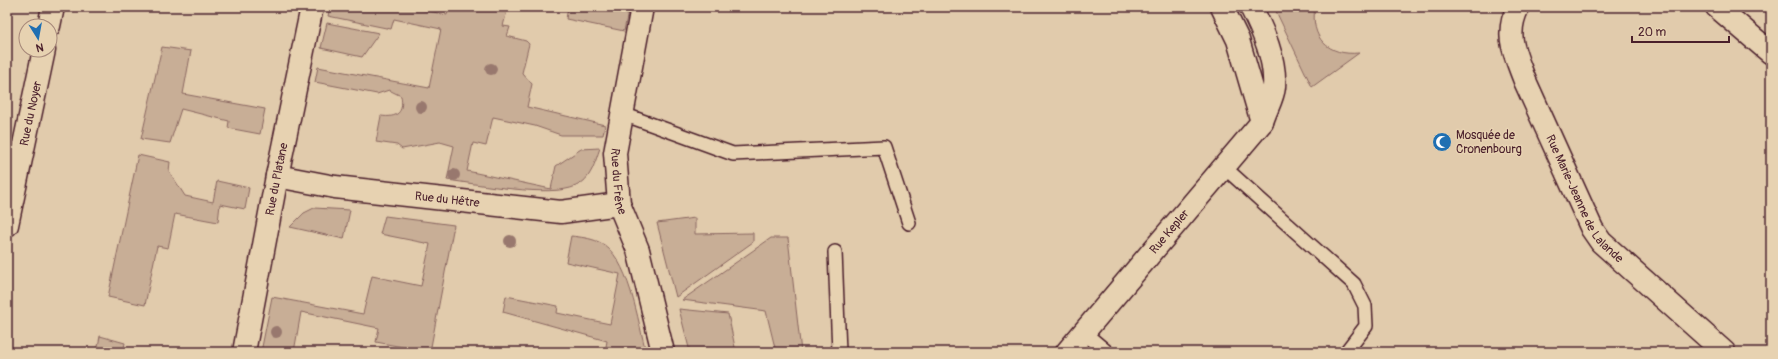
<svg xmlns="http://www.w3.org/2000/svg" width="1778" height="359" font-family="Pangolin,sans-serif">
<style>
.green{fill:#c8ae96;stroke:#896660}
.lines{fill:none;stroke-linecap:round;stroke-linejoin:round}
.service-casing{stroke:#4a1f2b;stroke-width:16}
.minor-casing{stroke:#4a1f2b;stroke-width:25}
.service{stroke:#e7d2b1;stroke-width:13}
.minor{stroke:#e7d2b1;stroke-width:22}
.tree{fill:#98786e}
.labels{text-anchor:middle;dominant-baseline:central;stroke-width:3;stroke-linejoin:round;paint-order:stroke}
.street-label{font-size:12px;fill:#4a1f2b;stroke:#e7d2b1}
.poi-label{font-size:12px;fill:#4a1f2b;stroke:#e7d2b1;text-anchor:start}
</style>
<rect width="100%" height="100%" fill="#e1cbac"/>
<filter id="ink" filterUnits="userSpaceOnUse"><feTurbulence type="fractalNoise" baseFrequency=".025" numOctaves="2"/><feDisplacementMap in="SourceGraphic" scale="8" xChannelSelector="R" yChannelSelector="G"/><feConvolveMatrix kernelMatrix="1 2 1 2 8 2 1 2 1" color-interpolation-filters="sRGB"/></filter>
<g filter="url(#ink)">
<g class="green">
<path d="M 330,7 L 410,7 L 447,15 L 449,7 L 508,7 L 503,26 L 510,27 L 507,36 L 526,41 L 529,44 L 522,73 L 532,84 L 527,107 L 605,125 L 603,135 L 561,135 L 535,126 L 493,117 L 486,146 L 473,143 L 467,171 L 551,189 L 556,166 L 581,149 L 600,148 C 595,162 591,180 576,186 C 550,198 478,184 447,180 L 454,146 L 440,142 L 402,149 L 397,145 L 376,142 L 381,116 C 397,118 404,113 401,96 L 389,90 L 377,94 L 315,82 L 318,67 L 429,88 L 441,29 L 394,19 L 391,29 L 328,16 Z"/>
<path d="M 568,7 L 629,7 L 624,31 L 566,19 Z"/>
<path d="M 1274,7 L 1315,7 C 1310,38 1328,56 1359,53 L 1312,87 Z"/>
<path d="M 327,23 L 379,33 L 362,57 L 321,48 Z"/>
<path d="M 162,47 L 191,51 L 183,94 L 265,109 L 260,134 L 228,128 L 229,121 L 181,109 L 170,143 L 141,139 Z"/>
<path d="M 138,155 L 170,162 L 169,171 L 185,196 L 213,202 L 217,181 L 249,188 L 245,209 L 220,204 L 218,222 L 175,214 L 168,248 L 157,246 L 145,305 L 108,297 Z"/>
<path d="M 314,208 L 350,210 L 344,239 L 290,227 L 304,213 Z"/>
<path d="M 385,216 L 454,225 L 430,352 L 376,342 L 379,328 L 301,312 L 294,352 L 261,352 L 272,297 L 363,314 L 372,276 L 421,286 L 430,244 L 380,234 Z"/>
<path d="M 695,218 L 695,234 L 753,233 L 753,242 L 676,297 L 657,223 Z"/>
<path d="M 571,236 C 580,237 590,238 599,242 C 629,255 638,323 646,352 L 605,352 L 607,341 L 503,312 L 506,296 L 558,306 L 557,313 L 610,324 L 620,274 L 566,262 Z"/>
<path d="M 771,238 L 788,238 L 801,352 L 776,352 L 766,311 L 682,300 Z"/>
<path d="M 679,309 L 728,314 L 736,352 L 690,352 Z"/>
<path d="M 100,336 L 125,343 L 123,352 L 97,352 Z"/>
</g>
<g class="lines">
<defs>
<g id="service">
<path d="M 623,114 L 733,154 L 884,147 L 909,223"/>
<path d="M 1224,167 L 1354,284 L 1365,306 L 1366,326 L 1346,352"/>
<path d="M 835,252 L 839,352"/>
<path d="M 1082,331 L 1107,352"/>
</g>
<g id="minor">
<path id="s1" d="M 642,7 L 615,153 L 619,204 L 638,250 L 663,352"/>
<path d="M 1222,7 L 1238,40 L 1262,122"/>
<path id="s2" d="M 1518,7 C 1504,35 1515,54 1525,81 L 1592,229 L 1601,242 L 1724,352"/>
<path d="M 1717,7 L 1771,53"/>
<path d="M 49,26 L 53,7"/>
<path id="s3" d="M 277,176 L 335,187 L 561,212 L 619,204"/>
<path id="s4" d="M 7,225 L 44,50"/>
<path id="s5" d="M 244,352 L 277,176 L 312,7"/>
<path id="s6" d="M 1067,352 L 1262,122 C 1265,111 1273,98 1274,87 C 1276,59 1263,31 1251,7"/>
</g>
</defs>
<use href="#service" class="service-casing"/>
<use href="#minor" class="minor-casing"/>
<use href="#service" class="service"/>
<use href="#minor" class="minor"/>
</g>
<g class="tree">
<circle cx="491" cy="69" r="6"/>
<circle cx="421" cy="107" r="6"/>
<circle cx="454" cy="175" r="6"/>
<circle cx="510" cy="241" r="6"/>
<circle cx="276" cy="332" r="6"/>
</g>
</g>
<defs>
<symbol id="mosque-disc" viewBox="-11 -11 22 22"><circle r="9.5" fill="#1f6fb2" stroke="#e7d2b1"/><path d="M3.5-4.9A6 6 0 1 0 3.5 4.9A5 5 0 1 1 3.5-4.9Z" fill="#fff"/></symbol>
</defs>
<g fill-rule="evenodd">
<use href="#mosque-disc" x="1431" y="131" width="22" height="22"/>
</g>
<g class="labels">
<g class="street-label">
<text stroke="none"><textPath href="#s4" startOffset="114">Rue du Noyer</textPath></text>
<text stroke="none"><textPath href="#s5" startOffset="176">Rue du Platane</textPath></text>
<text stroke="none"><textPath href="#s1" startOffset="177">Rue du Frêne</textPath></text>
<text stroke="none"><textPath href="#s2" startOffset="210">Rue Marie-Jeanne de Lalande</textPath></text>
<text stroke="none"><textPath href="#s3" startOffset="172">Rue du Hêtre</textPath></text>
<text stroke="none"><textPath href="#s6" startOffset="158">Rue Kepler</textPath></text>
</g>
<g class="poi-label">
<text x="1456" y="135">Mosquée de<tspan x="1456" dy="14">Cronenbourg</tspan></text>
</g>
</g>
<rect width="1778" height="359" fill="none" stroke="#e7d2b1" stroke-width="24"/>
<rect x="12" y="12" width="1754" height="335" fill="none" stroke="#4a1f2b" stroke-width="1.5" filter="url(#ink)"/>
<g transform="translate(38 38) rotate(169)"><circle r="19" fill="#e7d2b1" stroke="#a88a7b"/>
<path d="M0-3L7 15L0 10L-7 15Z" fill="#1f6fb2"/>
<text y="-6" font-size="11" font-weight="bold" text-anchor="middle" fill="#4a1f2b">N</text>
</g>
<path d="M1632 36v6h97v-6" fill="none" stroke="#4a1f2b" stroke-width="2"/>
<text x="1638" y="36" font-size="12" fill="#4a1f2b" stroke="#e7d2b1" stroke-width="3" paint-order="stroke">20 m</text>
</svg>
